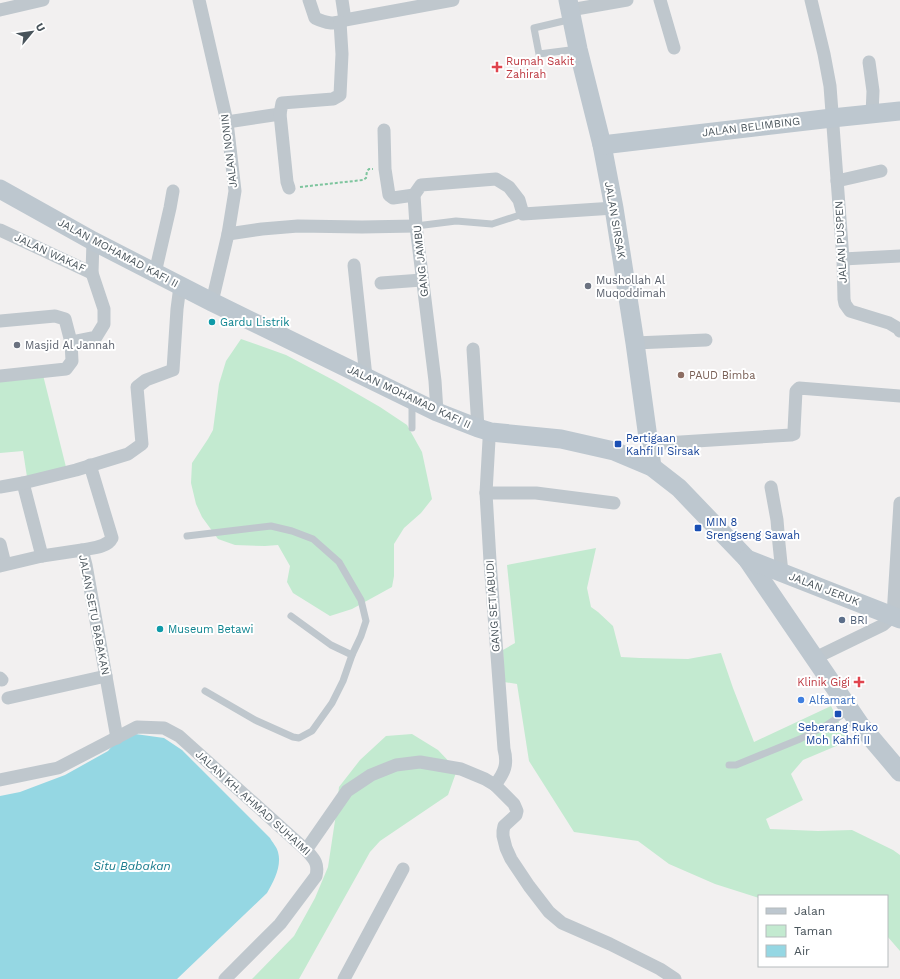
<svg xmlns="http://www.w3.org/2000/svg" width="900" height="979" font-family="'Work Sans',sans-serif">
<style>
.green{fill:#c3ead0}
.water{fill:#95d7e3}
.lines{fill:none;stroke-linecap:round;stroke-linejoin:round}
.path{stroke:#7ec59e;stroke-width:2;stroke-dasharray:3 2;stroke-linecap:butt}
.lane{stroke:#bfc7cd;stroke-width:7}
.street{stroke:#bfc7cd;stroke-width:13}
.secondary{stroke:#bdc7cf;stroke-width:19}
.health-dot{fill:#e0444e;stroke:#fff;stroke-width:1.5}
.worship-dot{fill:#6b7280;stroke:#fff;stroke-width:1.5}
.culture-dot{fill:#0f9aa8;stroke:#fff;stroke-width:1.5}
.education-dot{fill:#8d6e63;stroke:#fff;stroke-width:1.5}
.transit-dot{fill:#1a4fb4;stroke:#fff;stroke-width:1.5}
.service-dot{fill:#5c6f8a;stroke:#fff;stroke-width:1.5}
.shop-dot{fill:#3f7fe0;stroke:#fff;stroke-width:1.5}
.labels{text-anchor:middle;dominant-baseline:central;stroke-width:4;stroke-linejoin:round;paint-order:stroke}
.health-label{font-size:11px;fill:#be3a42;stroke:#fff;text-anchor:start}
.street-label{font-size:11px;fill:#49545b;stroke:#fff}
.worship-label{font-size:11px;fill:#5b616d;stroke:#fff;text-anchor:start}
.culture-label{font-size:11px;fill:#0d838f;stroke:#fff;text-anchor:start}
.education-label{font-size:11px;fill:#785e54;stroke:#fff;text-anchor:start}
.transit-label{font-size:11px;fill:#164399;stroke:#fff;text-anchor:start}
.service-label{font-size:11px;fill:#4e5e75;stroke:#fff;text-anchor:start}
.shop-label{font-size:11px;fill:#366cbe;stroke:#fff;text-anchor:start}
.water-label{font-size:12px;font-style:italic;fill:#1b7c8e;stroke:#fff}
</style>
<rect width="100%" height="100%" fill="#f2f0f0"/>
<g class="green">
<path d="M 241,339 L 286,355 L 335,381 L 380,407 L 407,425 L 422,452 L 432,499 L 421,513 L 404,528 L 394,544 L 394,576 L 392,587 L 352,609 L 330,616 L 293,593 L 287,582 L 290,566 L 278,545 L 265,546 L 235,545 L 218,539 L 202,517 L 196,504 L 191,483 L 192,463 L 208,439 L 213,430 L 219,384 L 226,361 Z"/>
<path d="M 43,375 L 66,467 L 27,477 L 23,451 L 0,453 L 0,381 Z"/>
<path d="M 596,548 L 587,588 L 591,607 L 598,612 L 613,626 L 621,657 L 640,658 L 688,659 L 721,653 L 733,688 L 754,742 L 831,706 L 848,741 L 803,760 L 791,774 L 803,800 L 766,819 L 770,829 L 818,831 L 852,830 L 893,850 L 900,855 L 900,951 L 887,936 L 887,896 L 759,896 L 759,898 L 715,884 L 669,864 L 638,841 L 574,832 L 529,761 L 517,684 L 504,682 L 503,650 L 515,643 L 507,565 Z"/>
<path d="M 412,734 L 438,750 L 457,770 L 448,795 L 380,841 L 370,852 L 299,979 L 252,979 L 294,936 L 315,898 L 328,867 L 336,814 L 339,787 L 360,760 L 386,736 Z"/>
</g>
<path class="water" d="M 128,733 L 164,738 L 182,750 L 270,838 C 272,842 277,847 278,852 C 282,866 274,881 267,893 L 177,979 L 0,979 L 0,796 L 20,792 L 65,775 L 108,751 L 119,738 Z"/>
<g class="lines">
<path class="path" d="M 300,187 L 363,180 L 366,178 L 367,171 L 369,169 L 373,169"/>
<g class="lane">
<path d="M 572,19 L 534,28 L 539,54 L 578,49"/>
<path d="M 416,226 L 456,221 L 492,224 L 523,214"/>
<path d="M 412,402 L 412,428"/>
<path d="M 187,536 L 271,526 L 292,531 L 313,539 L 339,562 L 361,600 L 366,621 L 361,636 L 352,655 L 343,681 L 332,703 L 312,731 L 299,738 L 293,737 L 255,720 L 205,691"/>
<path d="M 291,616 L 331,645 L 352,655"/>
<path d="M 729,765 L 736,765 L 800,739 L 827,725 L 849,710"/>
</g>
<g class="street">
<path d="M 199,0 L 227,122 L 235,191 L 228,234 L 212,302"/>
<path d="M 309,0 L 315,18 C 326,23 333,25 345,20 L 453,0"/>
<path d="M 342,0 L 345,20"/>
<path d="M 660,0 L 674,48"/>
<path d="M 811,0 L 824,54 L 830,86 L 843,259 L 844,299 L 845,304 L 850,311 L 889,323 L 899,329 L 900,331"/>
<path d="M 0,10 L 43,0"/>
<path d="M 570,10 L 627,0"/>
<path d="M 869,62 L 873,91 L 872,115"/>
<path d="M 227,122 L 280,114"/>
<path d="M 384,130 L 385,169 L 389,195 L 393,198 L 414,195"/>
<path d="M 837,181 L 881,171"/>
<path d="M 289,188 L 287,182 L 280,114 L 282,103 L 333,99 L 340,95 L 342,54 L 340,22"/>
<path d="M 0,230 L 92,273"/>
<path d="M 228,234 L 262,229 L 298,226 L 362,227 L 416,226"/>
<path d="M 843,259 L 900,256"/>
<path d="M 354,265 L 366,377"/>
<path d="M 155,273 L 170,208 L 173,191"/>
<path d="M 381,283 L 422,280"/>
<path d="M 0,321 L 55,316 L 65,319 L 71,342 L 72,361 L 66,369 L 0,376"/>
<path d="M 71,342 L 96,337 L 104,324 L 104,309 L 92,273 L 93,241"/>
<path d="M 635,343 L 706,340"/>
<path d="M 473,349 L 478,428"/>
<path d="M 437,412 L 435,381 L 416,226 L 414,195 L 421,185 L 496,179 L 509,187 L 519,200 L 523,214 L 614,208"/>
<path d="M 491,432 L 489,440 L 486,493 L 490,561 L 504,749 C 508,764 505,772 495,785"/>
<path d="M 649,444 L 791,435 L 794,434 L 794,430 L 796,391 L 799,388 L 900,396"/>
<path d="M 23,483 L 42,556"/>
<path d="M 0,487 L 23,483 L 76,470 L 128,454 L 142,444 L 137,387 L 146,380 L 173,370 L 177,309 L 180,286"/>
<path d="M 771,487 L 777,520 L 779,544 L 782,573"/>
<path d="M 486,493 L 536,493 L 614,503"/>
<path d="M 0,544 L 5,564"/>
<path d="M 82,550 C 91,548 107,548 112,538 L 90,465"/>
<path d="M 0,566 L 42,556 L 82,550 L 86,565 L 117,738"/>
<path d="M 815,658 L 883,625 L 893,616 L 900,503"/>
<path d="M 0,678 L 2,680"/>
<path d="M 8,698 L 106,676"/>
<path d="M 0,780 L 58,768 L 137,727 L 164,728 L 179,736 L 306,850 C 314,859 319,863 316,876 L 280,924 L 225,979"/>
<path d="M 306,850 L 347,791 L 371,775 L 396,765 L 420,762 L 461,769 L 485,779 L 495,785 L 514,804 L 517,811 L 516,815 L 504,826 L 503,831 L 503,836 L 506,848 L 511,859 L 529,886 L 549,912 L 562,923 L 610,944 L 660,969 L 675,979"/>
<path d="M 344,979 L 403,869"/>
</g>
<g class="secondary">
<path d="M 568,0 L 578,49 L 602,145 L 614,208 L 635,343 L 652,467"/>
<path d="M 602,145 L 832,118 L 900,111"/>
<path d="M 0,189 L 93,241 L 212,302 L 437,412 L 478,428 L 491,432 L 561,439 L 614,451 L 652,467 L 679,488 L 747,559 L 861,726 L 900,772"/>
<path d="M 747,559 L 900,619"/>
</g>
</g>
<g class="health-dot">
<path d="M495 61h4v4h4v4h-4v4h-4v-4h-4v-4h4z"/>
<path d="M857 676h4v4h4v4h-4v4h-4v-4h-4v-4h4z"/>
</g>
<g class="worship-dot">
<circle cx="588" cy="286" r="4"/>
<circle cx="17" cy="345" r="4"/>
</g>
<g class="culture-dot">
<circle cx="212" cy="322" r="4"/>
<circle cx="160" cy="629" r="4"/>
</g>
<circle class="education-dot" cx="681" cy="375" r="4"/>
<g class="transit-dot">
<rect x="614" y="440" width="8" height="8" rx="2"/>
<rect x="694" y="524" width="8" height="8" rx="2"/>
<rect x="834" y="710" width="8" height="8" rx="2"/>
</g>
<circle class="service-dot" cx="842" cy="620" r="4"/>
<circle class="shop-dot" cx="801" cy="700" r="4"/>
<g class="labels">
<g class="health-label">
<text x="506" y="61">Rumah Sakit<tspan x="506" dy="13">Zahirah</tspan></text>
<text x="850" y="682" text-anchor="end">Klinik Gigi</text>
</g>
<g class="street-label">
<text transform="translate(751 127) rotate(-7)">JALAN BELIMBING</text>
<text transform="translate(229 151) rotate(-97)">JALAN NONIN</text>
<text transform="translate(615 220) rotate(80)">JALAN SIRSAK</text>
<text transform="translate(841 242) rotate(-93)">JALAN PUSPEN</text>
<text transform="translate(50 253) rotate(25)">JALAN WAKAF</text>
<text transform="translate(118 253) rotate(28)">JALAN MOHAMAD KAFI II</text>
<text transform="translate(421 261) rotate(-96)">GANG JAMBU</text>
<text transform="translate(409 397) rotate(25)">JALAN MOHAMAD KAFI II</text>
<text transform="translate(824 589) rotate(21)">JALAN JERUK</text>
<text transform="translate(493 606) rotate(-94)">GANG SETIABUDI</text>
<text transform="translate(94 615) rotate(79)">JALAN SETU BABAKAN</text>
<text transform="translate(253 803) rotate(42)">JALAN KH. AHMAD SUHAIMI</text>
</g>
<g class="worship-label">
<text x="596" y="280">Mushollah Al<tspan x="596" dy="13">Muqoddimah</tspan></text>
<text x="25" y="345">Masjid Al Jannah</text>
</g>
<g class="culture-label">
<text x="220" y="322">Gardu Listrik</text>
<text x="168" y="629">Museum Betawi</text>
</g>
<g class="education-label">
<text x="689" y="375">PAUD Bimba</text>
</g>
<g class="transit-label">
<text x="626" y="438">Pertigaan<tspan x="626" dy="13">Kahfi II Sirsak</tspan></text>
<text x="706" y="522">MIN 8<tspan x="706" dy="13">Srengseng Sawah</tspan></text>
<text x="838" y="727" text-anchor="middle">Seberang Ruko<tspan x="838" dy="13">Moh Kahfi II</tspan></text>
</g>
<g class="service-label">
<text x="850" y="620">BRI</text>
</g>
<g class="shop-label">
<text x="809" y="700">Alfamart</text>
</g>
<g class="water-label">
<text x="132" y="866">Situ Babakan</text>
</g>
</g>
<rect x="758" y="895" width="130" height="72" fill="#ffffff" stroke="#b6bbbd"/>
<rect x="766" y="908" width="20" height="6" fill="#bdc7cf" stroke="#b6bbbd"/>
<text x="794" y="915" font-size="12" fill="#49545b">Jalan</text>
<rect x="766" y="925" width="20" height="12" fill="#c3ead0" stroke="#b6bbbd"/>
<text x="794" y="935" font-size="12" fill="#49545b">Taman</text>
<rect x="766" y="945" width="20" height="12" fill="#95d7e3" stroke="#b6bbbd"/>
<text x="794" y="955" font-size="12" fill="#49545b">Air</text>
<g transform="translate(32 32) rotate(61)" stroke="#ffffff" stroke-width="3" paint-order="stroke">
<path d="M0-3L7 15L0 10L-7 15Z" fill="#49545b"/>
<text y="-6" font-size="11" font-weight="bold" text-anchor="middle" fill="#49545b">U</text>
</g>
</svg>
